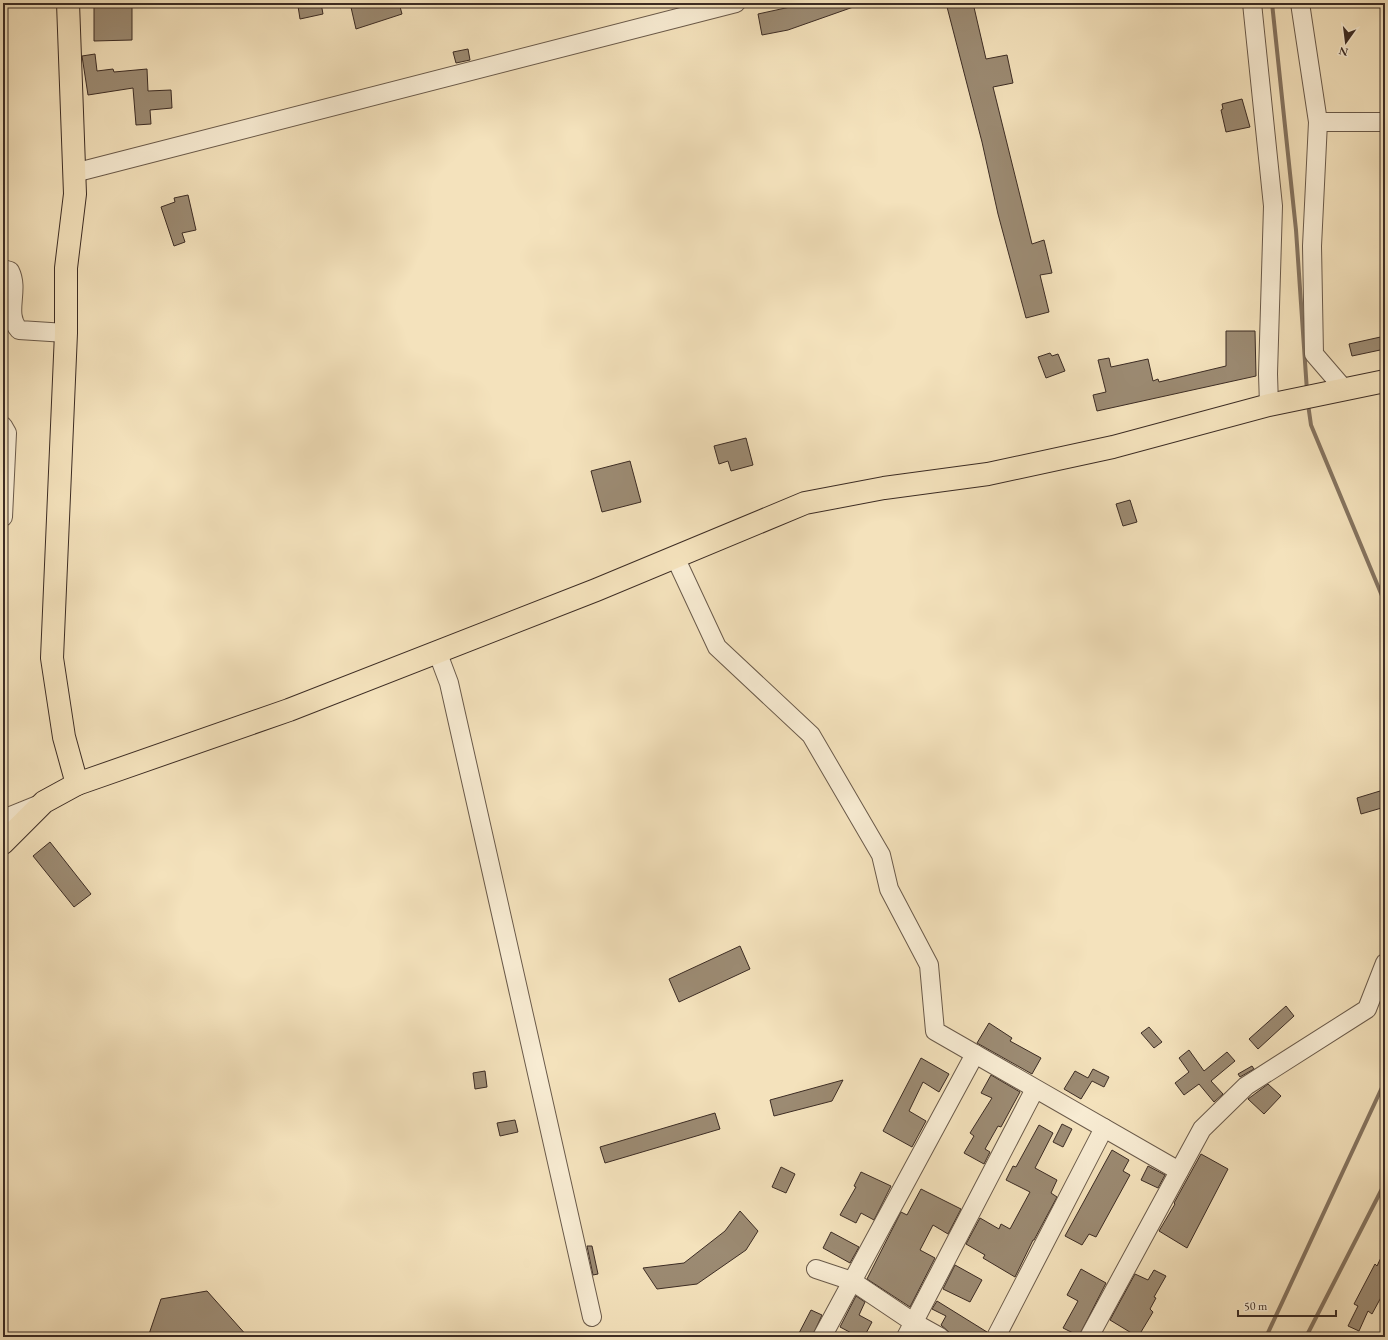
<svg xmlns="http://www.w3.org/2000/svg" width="1388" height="1340" font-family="'EB Garamond',serif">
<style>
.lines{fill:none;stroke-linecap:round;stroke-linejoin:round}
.stream{stroke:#857460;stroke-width:4}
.building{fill:#9c8b73;stroke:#3c2c24}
.minor-casing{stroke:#6a5a4a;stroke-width:20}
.major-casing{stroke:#3c2c24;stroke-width:24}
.highway-casing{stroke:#3c2c24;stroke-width:24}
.minor{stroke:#f8ecd3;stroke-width:18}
.major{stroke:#f4e2bc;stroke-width:22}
.highway{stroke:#f4e2bc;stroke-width:22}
</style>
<rect width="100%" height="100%" fill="#f4e2bc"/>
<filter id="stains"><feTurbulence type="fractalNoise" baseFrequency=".005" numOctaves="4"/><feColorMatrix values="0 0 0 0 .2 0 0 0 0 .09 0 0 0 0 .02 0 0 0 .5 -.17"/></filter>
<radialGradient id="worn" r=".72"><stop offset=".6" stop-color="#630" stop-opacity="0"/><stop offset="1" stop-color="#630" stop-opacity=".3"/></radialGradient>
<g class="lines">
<g class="stream">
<path d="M 1272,3 L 1296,230 L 1307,391"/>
<path d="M 1308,404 L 1311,425 L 1385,603"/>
<path d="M 1266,1337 L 1385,1081"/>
<path d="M 1306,1337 L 1385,1183"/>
</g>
</g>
<g class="building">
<path d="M 94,3 L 132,3 L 132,40 L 94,41 Z"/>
<path d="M 313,3 L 321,3 L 323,14 L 300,19 L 298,6 Z"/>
<path d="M 350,3 L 399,3 L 402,14 L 356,29 Z"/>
<path d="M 789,3 L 859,3 L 859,5 L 788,30 L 762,35 L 758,14 L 790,7 Z"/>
<path d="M 946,3 L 973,3 L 986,59 L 1007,55 L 1013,83 L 993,87 L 1032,244 L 1044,240 L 1052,273 L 1040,275 L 1049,312 L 1026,318 L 998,214 L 982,142 Z"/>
<path d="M 468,49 L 470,60 L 456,63 L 453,52 Z"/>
<path d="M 95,54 L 97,71 L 113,69 L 114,72 L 147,69 L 148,91 L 171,90 L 172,108 L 150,110 L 151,124 L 136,125 L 133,88 L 88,95 L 82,56 Z"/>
<path d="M 1242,99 L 1250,127 L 1226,132 L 1221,110 L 1223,109 L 1222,104 Z"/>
<path d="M 188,195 L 196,230 L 182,233 L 185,242 L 174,246 L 161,207 L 175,202 L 174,198 Z"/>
<path d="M 1226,331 L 1255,331 L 1256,376 L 1097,411 L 1093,395 L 1106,392 L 1098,360 L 1109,358 L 1111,367 L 1148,359 L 1153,381 L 1158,379 L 1159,382 L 1226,366 Z"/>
<path d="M 1385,336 L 1385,349 L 1352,356 L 1349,344 Z"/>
<path d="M 1050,353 L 1052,356 L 1058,354 L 1065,371 L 1046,378 L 1038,357 Z"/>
<path d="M 746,438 L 753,465 L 731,471 L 728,461 L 719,464 L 714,446 Z"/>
<path d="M 630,461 L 641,502 L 602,512 L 591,471 Z"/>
<path d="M 1130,500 L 1137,522 L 1123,526 L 1116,504 Z"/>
<path d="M 1380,791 L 1385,807 L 1361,814 L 1357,798 Z"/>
<path d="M 50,842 L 91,894 L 74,907 L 33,856 Z"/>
<path d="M 740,946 L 750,969 L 679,1002 L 669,979 Z"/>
<path d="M 1286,1006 L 1294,1016 L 1258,1049 L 1249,1039 Z"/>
<path d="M 989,1023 L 1012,1038 L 1010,1041 L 1041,1058 L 1032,1074 L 977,1043 Z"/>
<path d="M 1149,1027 L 1162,1042 L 1154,1048 L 1141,1033 Z"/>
<path d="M 1189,1050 L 1204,1071 L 1227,1052 L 1235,1061 L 1211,1081 L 1223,1094 L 1214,1102 L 1199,1084 L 1184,1095 L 1175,1083 L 1189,1072 L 1179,1058 Z"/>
<path d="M 921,1058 L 949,1074 L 939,1092 L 923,1082 L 909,1111 L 926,1121 L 912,1147 L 883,1131 Z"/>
<path d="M 1252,1066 L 1254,1069 L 1240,1077 L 1238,1074 Z"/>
<path d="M 1093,1069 L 1109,1077 L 1104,1087 L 1092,1081 L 1081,1099 L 1064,1089 L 1075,1071 L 1088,1078 Z"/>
<path d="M 485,1071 L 487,1087 L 475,1089 L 473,1073 Z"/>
<path d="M 991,1075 L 1020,1092 L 1001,1127 L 998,1126 L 985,1149 L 990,1152 L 984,1164 L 964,1153 L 974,1136 L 970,1133 L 992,1098 L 981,1093 Z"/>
<path d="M 843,1080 L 832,1101 L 774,1116 L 770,1100 Z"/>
<path d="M 1268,1084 L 1281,1096 L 1264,1114 L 1248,1099 Z"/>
<path d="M 715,1113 L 720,1129 L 605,1163 L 600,1147 Z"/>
<path d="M 515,1120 L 518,1132 L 500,1136 L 497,1123 Z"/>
<path d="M 1062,1124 L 1072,1129 L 1063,1147 L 1053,1142 Z"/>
<path d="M 1039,1125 L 1053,1133 L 1035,1168 L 1057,1180 L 1051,1193 L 1057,1197 L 1034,1240 L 1033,1240 L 1015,1277 L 983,1258 L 985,1255 L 966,1244 L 980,1218 L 999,1229 L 1001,1224 L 1010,1229 L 1030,1192 L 1006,1180 L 1013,1166 L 1016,1167 Z"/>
<path d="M 1112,1150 L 1129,1160 L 1123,1171 L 1130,1175 L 1096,1237 L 1089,1234 L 1082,1245 L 1065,1236 Z"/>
<path d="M 1201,1154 L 1228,1169 L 1187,1248 L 1159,1231 L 1175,1204 L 1174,1203 Z"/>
<path d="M 1148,1166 L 1165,1175 L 1158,1188 L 1141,1180 Z"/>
<path d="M 781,1167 L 795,1174 L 786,1193 L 772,1187 Z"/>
<path d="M 861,1172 L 891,1186 L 874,1220 L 861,1213 L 856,1223 L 840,1215 L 856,1187 L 854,1186 Z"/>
<path d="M 921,1189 L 961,1209 L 948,1234 L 933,1225 L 920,1250 L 935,1258 L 910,1307 L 867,1279 L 901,1212 L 907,1215 Z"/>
<path d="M 740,1211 L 758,1231 L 746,1250 L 697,1284 L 657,1289 L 643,1268 L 684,1263 L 725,1231 Z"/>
<path d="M 831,1232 L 859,1247 L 850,1263 L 823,1248 Z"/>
<path d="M 587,1246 L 592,1246 L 598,1274 L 593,1275 Z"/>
<path d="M 1385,1249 L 1385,1290 L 1372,1314 L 1368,1311 L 1359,1331 L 1348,1326 L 1358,1306 L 1354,1304 L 1375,1264 L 1377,1266 Z"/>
<path d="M 955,1265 L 982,1280 L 970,1302 L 943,1289 Z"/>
<path d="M 1081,1269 L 1106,1283 L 1079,1336 L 1063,1328 L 1078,1301 L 1067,1295 Z"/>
<path d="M 1154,1270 L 1166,1276 L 1154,1297 L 1156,1298 L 1150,1309 L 1153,1312 L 1138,1337 L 1110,1320 L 1135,1274 L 1148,1280 Z"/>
<path d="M 207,1291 L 248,1337 L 148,1337 L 161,1299 Z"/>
<path d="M 856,1296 L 865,1302 L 859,1315 L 872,1322 L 864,1337 L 859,1337 L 840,1327 Z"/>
<path d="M 937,1301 L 987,1332 L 986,1337 L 957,1337 L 950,1333 L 941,1325 L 946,1316 L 932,1309 Z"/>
<path d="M 811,1310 L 822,1315 L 812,1337 L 797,1337 Z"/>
</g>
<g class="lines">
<defs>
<g id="minor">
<path d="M 1252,3 L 1273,206 L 1268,374 L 1269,405"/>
<path d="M 1300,3 L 1318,122 L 1312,246 L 1314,354 L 1345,390"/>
<path d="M 1318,122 L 1385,122"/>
<path d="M 74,173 L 736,3"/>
<path d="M 3,269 L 10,271 C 20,291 4,313 19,330 L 66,333"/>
<path d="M 3,426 L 7,433 L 3,517"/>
<path d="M 675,557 L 717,647 L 811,735 L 881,855 L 889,889 L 929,965 L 935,1031 L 1179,1171"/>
<path d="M 437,651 L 449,683 L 592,1317"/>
<path d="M 3,819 L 40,804"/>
<path d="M 816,1269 L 852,1281 L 913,1322 L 940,1337"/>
<path d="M 822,1337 L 975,1054"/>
<path d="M 906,1337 L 1035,1089"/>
<path d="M 996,1337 L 1104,1128"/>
<path d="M 1089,1337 L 1202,1129 L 1246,1086 L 1367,1009 L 1385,963"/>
</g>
<path id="major" d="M 77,784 L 289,710 L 596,590 L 805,503 L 884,488 L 988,474 L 1113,447 L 1269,405 L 1385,381"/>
<path id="highway" d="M 3,843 L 44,802 L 77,784 L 64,737 L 52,658 L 66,333 L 66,268 L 75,194 L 68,3"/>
</defs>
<use href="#minor" class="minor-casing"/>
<use href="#major" class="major-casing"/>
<use href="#highway" class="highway-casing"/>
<use href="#minor" class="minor"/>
<use href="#major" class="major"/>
<use href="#highway" class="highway"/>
</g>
<rect width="1388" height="1340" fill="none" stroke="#f4e2bc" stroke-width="16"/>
<rect x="4" y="4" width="1380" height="1332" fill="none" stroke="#3c2c24" stroke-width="2"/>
<rect x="8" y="8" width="1372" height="1324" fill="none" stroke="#3c2c24"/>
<g transform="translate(1346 42) rotate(194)" stroke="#f8ecd3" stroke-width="3" paint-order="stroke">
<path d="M0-3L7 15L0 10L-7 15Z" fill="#3c2c24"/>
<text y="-6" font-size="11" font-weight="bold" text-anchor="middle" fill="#3c2c24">N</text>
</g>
<path d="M1238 1310v6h98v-6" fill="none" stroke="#3c2c24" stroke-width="2"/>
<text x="1244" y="1310" font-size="12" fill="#3c2c24" stroke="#f8ecd3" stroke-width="3" paint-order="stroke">50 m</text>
<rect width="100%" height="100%" filter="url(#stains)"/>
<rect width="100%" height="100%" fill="url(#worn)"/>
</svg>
